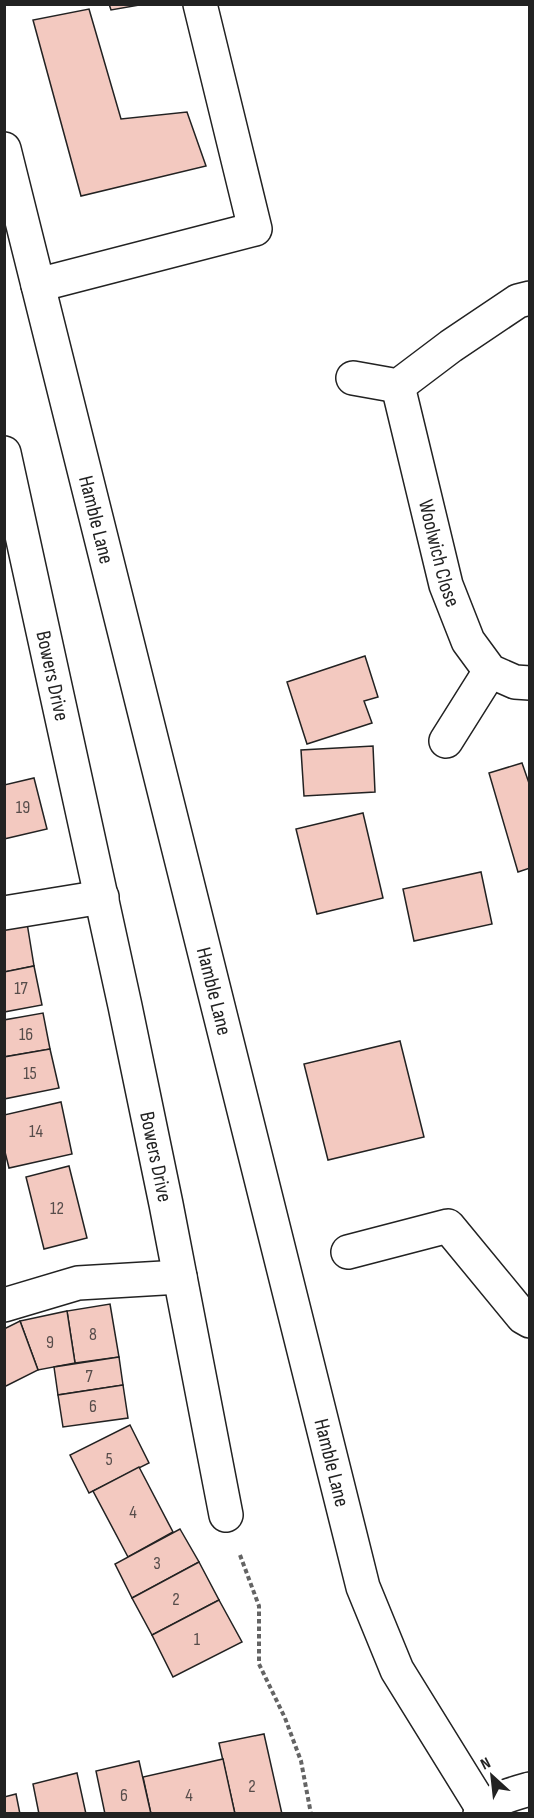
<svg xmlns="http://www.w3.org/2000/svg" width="534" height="1818" font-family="'Sofia Sans Condensed',sans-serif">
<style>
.building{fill:#f3c9c0;stroke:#222;stroke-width:1.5}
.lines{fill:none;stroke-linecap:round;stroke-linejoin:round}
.minor-casing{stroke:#222;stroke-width:36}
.major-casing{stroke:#222;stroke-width:36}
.path{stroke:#646464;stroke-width:4;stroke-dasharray:4.5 3;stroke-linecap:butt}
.minor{stroke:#fff;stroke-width:33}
.major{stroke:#fff;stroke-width:33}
.labels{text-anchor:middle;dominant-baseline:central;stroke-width:4.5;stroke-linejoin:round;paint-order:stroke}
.number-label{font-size:18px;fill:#564c4a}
.street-label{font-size:21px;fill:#222;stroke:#fff}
</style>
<rect width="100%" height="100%" fill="#fff"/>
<g class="building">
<path d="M 109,4 L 145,4 L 111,10 Z"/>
<path d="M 89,9 L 121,119 L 187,112 L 206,166 L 81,196 L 33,20 Z"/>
<path d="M 365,656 L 378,697 L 364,701 L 372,723 L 307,744 L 287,682 Z"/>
<path d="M 373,746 L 375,792 L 304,796 L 301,750 Z"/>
<path d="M 522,763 L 530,786 L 530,868 L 518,872 L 489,773 Z"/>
<path d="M 34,778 L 47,829 L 4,839 L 4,785 Z"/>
<path d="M 363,813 L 383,898 L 317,914 L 296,829 Z"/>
<path d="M 481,872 L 492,924 L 414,941 L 403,889 Z"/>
<path d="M 27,923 L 34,966 L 4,972 L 4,928 Z"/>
<path d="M 34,966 L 42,1005 L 4,1012 L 4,972 Z"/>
<path d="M 43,1013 L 50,1049 L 4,1057 L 4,1020 Z"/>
<path d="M 400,1041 L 424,1137 L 328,1160 L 304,1064 Z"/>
<path d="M 50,1049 L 59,1088 L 4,1099 L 4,1057 Z"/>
<path d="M 61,1102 L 72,1154 L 9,1168 L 4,1148 L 4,1115 Z"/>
<path d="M 69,1166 L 87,1238 L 44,1249 L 26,1177 Z"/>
<path d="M 110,1304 L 119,1357 L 75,1363 L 67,1311 Z"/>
<path d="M 67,1311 L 75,1363 L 38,1370 L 20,1321 Z"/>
<path d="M 20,1321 L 38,1370 L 4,1387 L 4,1329 Z"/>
<path d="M 119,1357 L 123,1385 L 58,1395 L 54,1367 Z"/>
<path d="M 123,1385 L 128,1418 L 63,1427 L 58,1395 Z"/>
<path d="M 130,1425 L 149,1463 L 89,1493 L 70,1455 Z"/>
<path d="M 139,1467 L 173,1532 L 128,1557 L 93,1491 Z"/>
<path d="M 180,1529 L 199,1562 L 132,1598 L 115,1564 Z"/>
<path d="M 199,1562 L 219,1600 L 152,1635 L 132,1598 Z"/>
<path d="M 219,1600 L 242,1642 L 173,1677 L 152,1635 Z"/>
<path d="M 264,1734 L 282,1814 L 235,1814 L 219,1743 Z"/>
<path d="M 223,1759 L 235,1814 L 151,1814 L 143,1777 Z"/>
<path d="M 139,1761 L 151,1814 L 105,1814 L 96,1771 Z"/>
<path d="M 77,1773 L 86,1814 L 39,1814 L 33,1784 Z"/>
<path d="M 16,1794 L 20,1814 L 4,1814 L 4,1797 Z"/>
</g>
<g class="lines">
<defs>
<g id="minor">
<path d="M 38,285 L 255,229 L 200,4"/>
<path d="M 353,378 L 398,386 L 451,346 L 518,301 L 530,298"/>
<path id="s1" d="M 398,386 L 446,585 L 468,641 L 490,671 L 515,682 L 530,683"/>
<path id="s2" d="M 4,453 L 125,1006 L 166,1204 L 226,1515"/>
<path d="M 446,741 L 490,671"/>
<path d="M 4,913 L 102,897"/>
<path d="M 348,1252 L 448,1226 L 523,1317 L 530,1321"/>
<path d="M 4,1305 L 78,1283 L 180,1277"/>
</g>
<g id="major">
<path id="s3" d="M 4,149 L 363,1587 L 397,1670 L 483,1809"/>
<path d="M 480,1814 C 492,1799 512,1794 530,1789"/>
</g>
</defs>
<use href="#minor" class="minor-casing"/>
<use href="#major" class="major-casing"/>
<path class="path" d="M 240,1555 L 259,1606 L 259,1664 L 285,1718 L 301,1761 L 311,1814"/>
<use href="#minor" class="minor"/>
<use href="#major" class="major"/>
</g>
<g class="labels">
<g class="number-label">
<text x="23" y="807">19</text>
<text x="21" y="988">17</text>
<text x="26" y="1034">16</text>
<text x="30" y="1073">15</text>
<text x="36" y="1131">14</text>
<text x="57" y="1208">12</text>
<text x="93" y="1334">8</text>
<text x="50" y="1342">9</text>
<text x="89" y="1376">7</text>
<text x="93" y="1406">6</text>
<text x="109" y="1459">5</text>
<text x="133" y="1512">4</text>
<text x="157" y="1563">3</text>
<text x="176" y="1599">2</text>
<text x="197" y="1639">1</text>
<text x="252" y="1786">2</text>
<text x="124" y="1795">6</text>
<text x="189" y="1795">4</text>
</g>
<g class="street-label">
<text stroke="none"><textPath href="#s3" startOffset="382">Hamble Lane</textPath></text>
<text stroke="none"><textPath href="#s1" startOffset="172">Woolwich Close</textPath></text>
<text stroke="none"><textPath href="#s2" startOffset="228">Bowers Drive</textPath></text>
<text stroke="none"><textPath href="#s3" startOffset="868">Hamble Lane</textPath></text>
<text stroke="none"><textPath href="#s2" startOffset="720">Bowers Drive</textPath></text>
<text stroke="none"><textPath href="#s3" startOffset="1354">Hamble Lane</textPath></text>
</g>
</g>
<rect width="534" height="1818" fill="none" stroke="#222222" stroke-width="12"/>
<g transform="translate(492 1776) rotate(333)" stroke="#ffffff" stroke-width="4.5" paint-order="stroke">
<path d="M0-4.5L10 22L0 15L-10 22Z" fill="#222222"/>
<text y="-9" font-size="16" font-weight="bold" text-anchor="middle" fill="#222222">N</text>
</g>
</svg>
